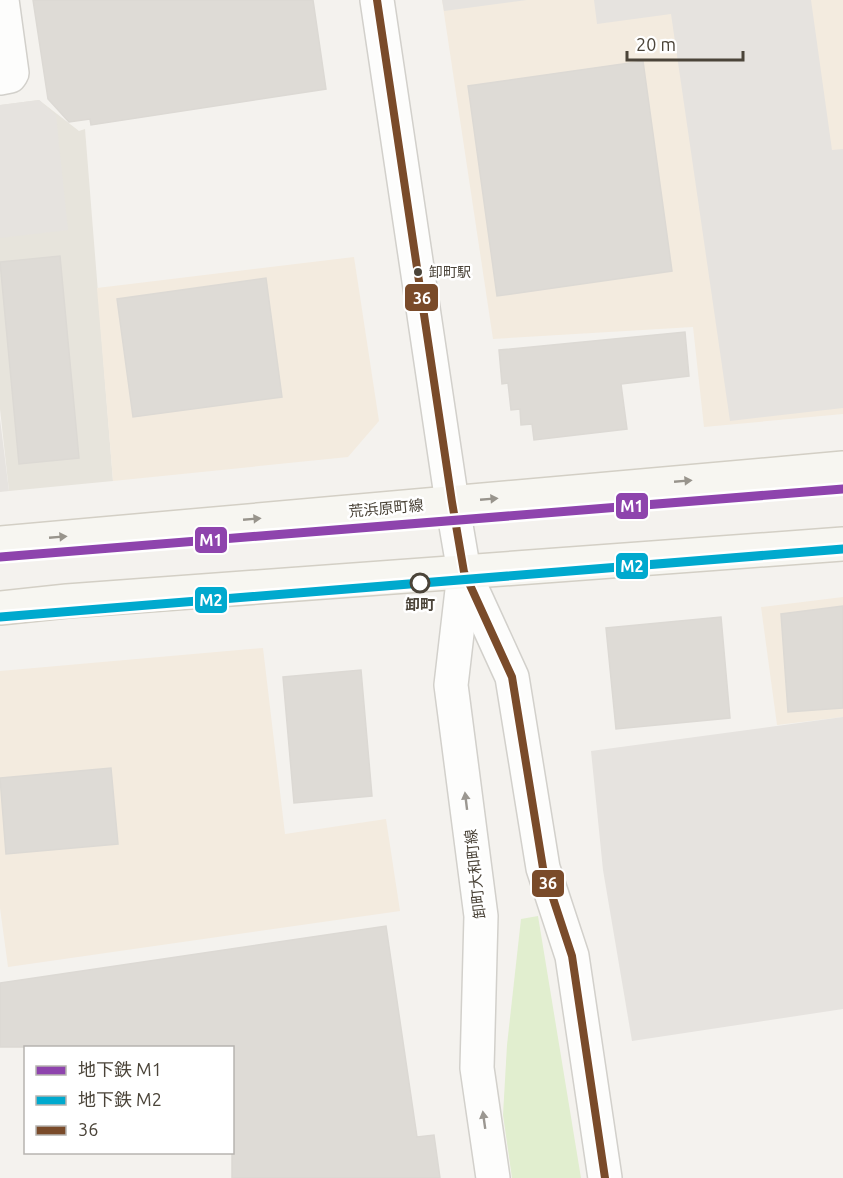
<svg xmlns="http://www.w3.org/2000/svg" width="843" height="1178" font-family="Ubuntu,'Noto Sans JP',sans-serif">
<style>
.residential{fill:#e7e4dc}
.commercial{fill:#f3ebdf}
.green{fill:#e1eecf}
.parking{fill:#e6e3df}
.building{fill:#dedbd6;stroke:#dcd9d4;stroke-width:1.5}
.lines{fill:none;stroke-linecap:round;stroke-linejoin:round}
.minor-casing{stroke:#d2d0cb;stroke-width:36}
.tertiary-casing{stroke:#d2d0cb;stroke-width:36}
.secondary-casing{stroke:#d3cfc5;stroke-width:36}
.minor{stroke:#fdfdfc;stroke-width:33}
.tertiary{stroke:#fdfdfc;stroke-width:33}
.secondary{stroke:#f7f6f1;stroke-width:33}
.bus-1-casing{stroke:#fff;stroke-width:12}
.bus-1{stroke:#7a4b2a;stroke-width:8}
.metro-1-casing{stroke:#fff;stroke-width:14}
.metro-2-casing{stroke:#fff;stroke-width:14}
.metro-1{stroke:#8e44ad;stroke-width:9}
.metro-2{stroke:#00a9ce;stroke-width:9}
.oneway{fill:#98948c}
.oneway2{fill:#9b9791}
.bus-dot{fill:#4b4439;stroke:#fff;stroke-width:2}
.stop-dot{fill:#fff;stroke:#4b4439;stroke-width:3}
.labels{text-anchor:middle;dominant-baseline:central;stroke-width:5;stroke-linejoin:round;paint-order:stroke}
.bus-label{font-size:14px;fill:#4b4439;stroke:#fff;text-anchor:start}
.street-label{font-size:15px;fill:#4b4439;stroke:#fff}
.stop-label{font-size:15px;font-weight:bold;fill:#4b4439;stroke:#fff}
.line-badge{stroke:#fff;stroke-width:2}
.badge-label{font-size:16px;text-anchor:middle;font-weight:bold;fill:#fff}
</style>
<rect width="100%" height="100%" fill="#f4f2ee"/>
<path class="residential" d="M 39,100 L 79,131 L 85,129 L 113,481 L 9,491 L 0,409 L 0,105 Z"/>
<g class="commercial">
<path d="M 442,0 L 843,0 L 843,414 L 704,427 L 693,327 L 493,339 Z"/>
<path d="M 354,257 L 379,421 L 348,457 L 113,481 L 97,288 Z"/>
<path d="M 843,597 L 843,717 L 777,725 L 761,607 Z"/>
<path d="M 263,648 L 285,834 L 386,819 L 400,911 L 8,967 L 0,908 L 0,671 Z"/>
</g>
<path class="green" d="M 538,916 L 581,1178 L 512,1178 L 503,1115 L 507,1045 L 521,919 Z"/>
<g class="parking">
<path d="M 442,0 L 527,0 L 444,11 Z"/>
<path d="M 594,0 L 811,0 L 832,150 L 843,149 L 843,408 L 730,421 L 671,14 L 597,24 Z"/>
<path d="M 39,100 L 56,115 L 68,230 L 0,238 L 0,105 Z"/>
<path d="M 0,419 L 9,491 L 0,492 Z"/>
<path d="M 843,717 L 843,1009 L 632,1041 L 603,870 L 591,751 Z"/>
</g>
<g class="building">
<path d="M 33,0 L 313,0 L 326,89 L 91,125 L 90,119 L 69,122 L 48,99 Z"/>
<path d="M 643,61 L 672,271 L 497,296 L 468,86 Z"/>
<path d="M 60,256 L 79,458 L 19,464 L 0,262 Z"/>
<path d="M 266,278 L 282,397 L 133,417 L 117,299 Z"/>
<path d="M 685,332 L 689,376 L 621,384 L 627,429 L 534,440 L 532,424 L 521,425 L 520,409 L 511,410 L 508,383 L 502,384 L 499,350 Z"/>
<path d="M 843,606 L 843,708 L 788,712 L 781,614 Z"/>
<path d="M 721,617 L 730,718 L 616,729 L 606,628 Z"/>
<path d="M 361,670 L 372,796 L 294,803 L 283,677 Z"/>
<path d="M 111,768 L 118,844 L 6,854 L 0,778 Z"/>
<path d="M 386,926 L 417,1137 L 434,1135 L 440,1178 L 232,1178 L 232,1047 L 0,1047 L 0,983 Z"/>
</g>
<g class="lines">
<defs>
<path id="minor" d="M 0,78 L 10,76 L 12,73 L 2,0"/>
<g id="tertiary">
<path d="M 377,0 L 452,502 L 464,572 L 512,677 L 543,868 L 572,956 L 605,1178"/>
<path d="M 464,573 L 451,685 L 481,916 L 477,1068 L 493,1178"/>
</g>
<g id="secondary">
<path d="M 0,543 L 843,468"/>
<path d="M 0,608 L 67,601 L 843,544"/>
</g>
</defs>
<use href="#minor" class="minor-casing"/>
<use href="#tertiary" class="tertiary-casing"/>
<use href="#secondary" class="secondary-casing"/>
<use href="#minor" class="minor"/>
<use href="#tertiary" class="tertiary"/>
<use href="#secondary" class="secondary"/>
<defs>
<path id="bus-1" d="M 377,0 L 452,502 L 464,572 L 512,677 L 543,868 L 572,956 L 605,1178"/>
</defs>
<use href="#bus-1" class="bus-1-casing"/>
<use href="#bus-1" class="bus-1"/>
<defs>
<path id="metro-1" d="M 0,557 L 843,489"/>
<path id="metro-2" d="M 0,617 L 843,549"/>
</defs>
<use href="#metro-1" class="metro-1-casing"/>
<use href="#metro-2" class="metro-2-casing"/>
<use href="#metro-1" class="metro-1"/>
<use href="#metro-2" class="metro-2"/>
</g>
<defs><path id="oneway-solid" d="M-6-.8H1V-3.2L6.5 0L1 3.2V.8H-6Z" transform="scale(1.5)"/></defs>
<g class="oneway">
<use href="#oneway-solid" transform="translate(683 481) rotate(-5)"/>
<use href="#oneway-solid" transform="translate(489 499) rotate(-5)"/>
<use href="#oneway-solid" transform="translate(252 519) rotate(-5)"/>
<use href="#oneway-solid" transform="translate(58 537) rotate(-5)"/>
</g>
<g class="oneway2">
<use href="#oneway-solid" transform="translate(466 801) rotate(-97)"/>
<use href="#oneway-solid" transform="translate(484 1120) rotate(-98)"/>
</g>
<circle class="bus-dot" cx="418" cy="272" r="5"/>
<circle class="stop-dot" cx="420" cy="583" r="9"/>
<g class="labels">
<g class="bus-label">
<text x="429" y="272">卸町駅</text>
</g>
<g class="street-label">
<text transform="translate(386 508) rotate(-5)">荒浜原町線</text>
<text transform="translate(475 874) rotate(-96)">卸町大和町線</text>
</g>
<g class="stop-label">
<text x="420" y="604">卸町</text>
</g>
</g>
<g class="line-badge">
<rect x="404" y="283" width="35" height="29" rx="6" fill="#7a4b2a"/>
<rect x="615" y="492" width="34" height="28" rx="6" fill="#8e44ad"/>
<rect x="194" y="526" width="34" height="28" rx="6" fill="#8e44ad"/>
<rect x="615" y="552" width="34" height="28" rx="6" fill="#00a9ce"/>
<rect x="194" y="586" width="34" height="28" rx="6" fill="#00a9ce"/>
<rect x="531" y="869" width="34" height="29" rx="6" fill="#7a4b2a"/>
</g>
<g class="badge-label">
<text x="422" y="304">36</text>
<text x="632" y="512">M1</text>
<text x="211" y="546">M1</text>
<text x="632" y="572">M2</text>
<text x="211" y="606">M2</text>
<text x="548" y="889">36</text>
</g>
<rect x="24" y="1046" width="210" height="108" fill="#ffffff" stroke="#b7b4b0" stroke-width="1.5"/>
<rect x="36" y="1066" width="30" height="9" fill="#8e44ad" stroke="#b7b4b0" stroke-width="1.5"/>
<text x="78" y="1076" font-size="18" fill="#4b4439">地下鉄 M1</text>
<rect x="36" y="1096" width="30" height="9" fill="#00a9ce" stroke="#b7b4b0" stroke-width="1.5"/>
<text x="78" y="1106" font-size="18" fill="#4b4439">地下鉄 M2</text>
<rect x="36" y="1126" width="30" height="9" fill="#7a4b2a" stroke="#b7b4b0" stroke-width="1.5"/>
<text x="78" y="1136" font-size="18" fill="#4b4439">36</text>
<path d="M627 51v9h116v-9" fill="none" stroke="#4b4439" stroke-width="3"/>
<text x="636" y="51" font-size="18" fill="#4b4439" stroke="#ffffff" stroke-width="4.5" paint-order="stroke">20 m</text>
</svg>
